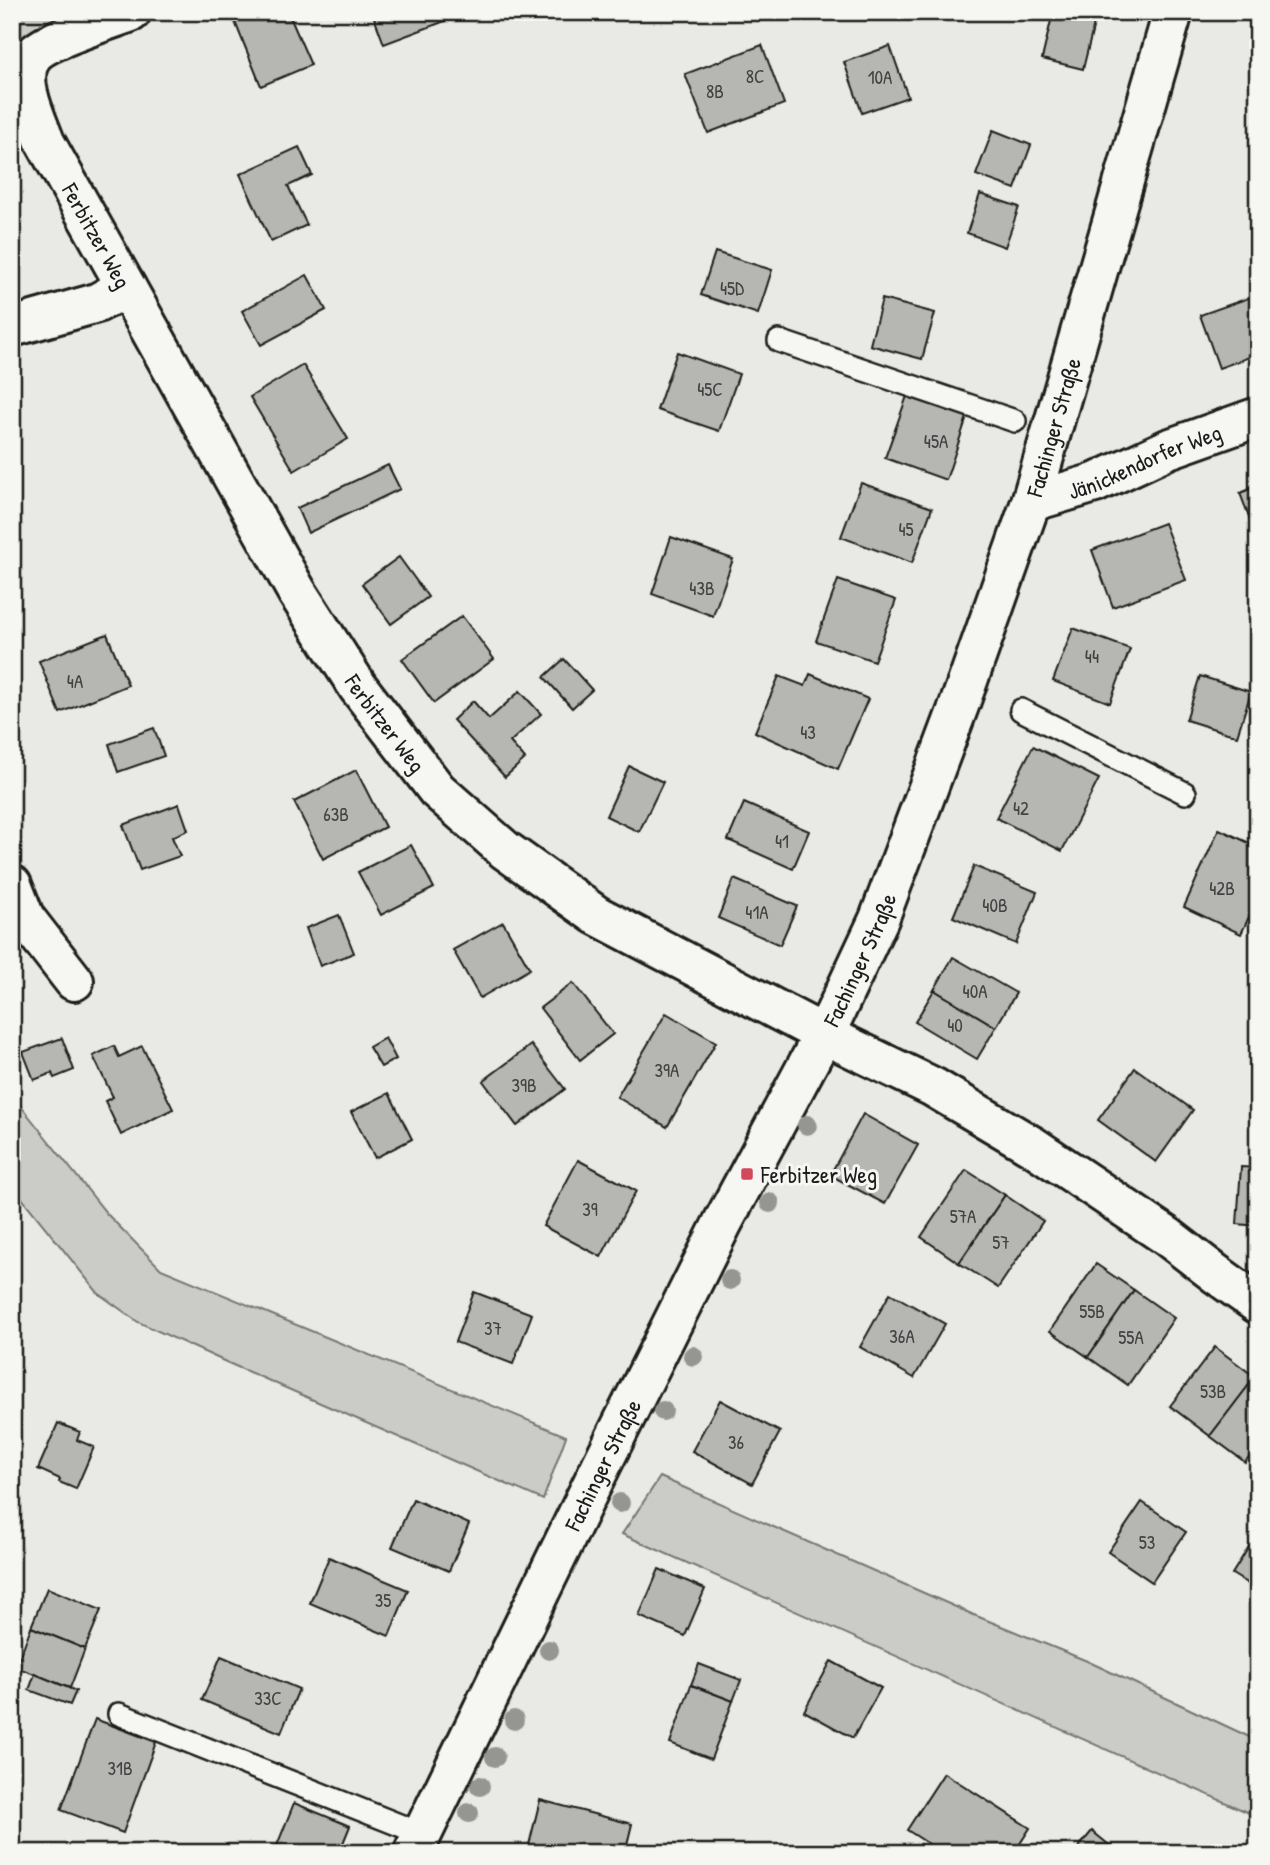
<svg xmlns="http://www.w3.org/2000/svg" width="1270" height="1865" font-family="'Patrick Hand',sans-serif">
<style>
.green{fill:#cbcbc7;stroke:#747472;stroke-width:2}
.building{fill:#b6b6b3;stroke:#1c1c1c;stroke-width:2}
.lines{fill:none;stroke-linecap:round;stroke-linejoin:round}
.service-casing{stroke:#1c1c1c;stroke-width:26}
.minor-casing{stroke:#1c1c1c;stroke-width:44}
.service{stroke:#f6f6f2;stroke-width:21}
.minor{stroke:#f6f6f2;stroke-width:38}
.tree{fill:#959592}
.poi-dot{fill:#d1495b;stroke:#f6f6f2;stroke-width:2.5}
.labels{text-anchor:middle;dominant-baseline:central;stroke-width:6;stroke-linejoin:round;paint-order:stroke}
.number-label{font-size:19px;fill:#424242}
.street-label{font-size:23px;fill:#1c1c1c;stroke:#f6f6f2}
.poi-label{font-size:23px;fill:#1c1c1c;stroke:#f6f6f2;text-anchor:start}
</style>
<rect width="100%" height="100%" fill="#e9e9e5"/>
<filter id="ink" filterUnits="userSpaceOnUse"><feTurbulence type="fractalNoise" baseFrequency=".0143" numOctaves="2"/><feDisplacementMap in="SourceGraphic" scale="14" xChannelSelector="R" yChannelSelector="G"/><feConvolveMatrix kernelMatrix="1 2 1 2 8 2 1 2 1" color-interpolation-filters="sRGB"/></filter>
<g filter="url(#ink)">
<g class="green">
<path d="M 13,12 L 99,12 L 23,43 Z"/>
<path d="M 12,1095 L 107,1214 L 161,1269 L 566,1436 L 543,1500 L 226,1362 L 138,1322 L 98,1293 L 12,1186 Z"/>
<path d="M 660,1477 L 974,1615 L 1087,1661 L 1258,1741 L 1258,1817 L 622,1534 Z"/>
</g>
<g class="building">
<path d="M 259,12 L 288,12 L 311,65 L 261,86 L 235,22 Z"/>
<path d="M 372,12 L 469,12 L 384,44 Z"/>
<path d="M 1053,12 L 1097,12 L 1083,69 L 1042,59 Z"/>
<path d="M 762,45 L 784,104 L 708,133 L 685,74 Z"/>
<path d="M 890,46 L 908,97 L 862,113 L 844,62 Z"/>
<path d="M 993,130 L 1031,145 L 1015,189 L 976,175 Z"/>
<path d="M 299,147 L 312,175 L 288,186 L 307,225 L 271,242 L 240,174 Z"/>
<path d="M 980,194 L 1019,207 L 1005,247 L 967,233 Z"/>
<path d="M 715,252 L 772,270 L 758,314 L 701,295 Z"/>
<path d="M 307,275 L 326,310 L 261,345 L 242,311 Z"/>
<path d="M 1254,296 L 1258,307 L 1258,354 L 1219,368 L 1200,315 Z"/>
<path d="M 882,299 L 935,313 L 922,359 L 870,345 Z"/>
<path d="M 677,352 L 739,374 L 719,431 L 657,410 Z"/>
<path d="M 303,365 L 348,439 L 294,471 L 250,397 Z"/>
<path d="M 907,396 L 967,417 L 946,480 L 885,458 Z"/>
<path d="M 388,465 L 400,489 L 308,533 L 297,508 Z"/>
<path d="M 861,483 L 932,508 L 912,563 L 841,537 Z"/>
<path d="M 1258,486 L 1258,541 L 1240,493 Z"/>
<path d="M 1164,523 L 1186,580 L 1113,607 L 1092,550 Z"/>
<path d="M 671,537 L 733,559 L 713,616 L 652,594 Z"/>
<path d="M 399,557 L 428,597 L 391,624 L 362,584 Z"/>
<path d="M 838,580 L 896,600 L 874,661 L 816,641 Z"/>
<path d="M 462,616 L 494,659 L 434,703 L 402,659 Z"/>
<path d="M 1073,628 L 1130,649 L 1110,703 L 1053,681 Z"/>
<path d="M 107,634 L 128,685 L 60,713 L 39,661 Z"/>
<path d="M 564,659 L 592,690 L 572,708 L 544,677 Z"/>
<path d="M 810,674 L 868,699 L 838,769 L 755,732 L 779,676 L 805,686 Z"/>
<path d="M 1200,676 L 1251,692 L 1237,736 L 1186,720 Z"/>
<path d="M 520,691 L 541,714 L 510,742 L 525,759 L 505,777 L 453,720 L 473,701 L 489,719 Z"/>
<path d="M 154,728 L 164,756 L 118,772 L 109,744 Z"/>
<path d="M 1033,746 L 1099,779 L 1062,851 L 996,818 Z"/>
<path d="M 629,766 L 663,782 L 639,832 L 606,816 Z"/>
<path d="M 356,770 L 385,827 L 323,859 L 294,802 Z"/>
<path d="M 744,803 L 809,831 L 793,869 L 728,840 Z"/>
<path d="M 179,804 L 188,830 L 172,837 L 180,856 L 140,870 L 123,825 Z"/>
<path d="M 1219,829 L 1258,847 L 1258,898 L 1241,934 L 1184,907 Z"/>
<path d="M 411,845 L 434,888 L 381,915 L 358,872 Z"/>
<path d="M 974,866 L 1037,892 L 1016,944 L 953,917 Z"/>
<path d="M 734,879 L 797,906 L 780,945 L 718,918 Z"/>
<path d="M 339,915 L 354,953 L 320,966 L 306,928 Z"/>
<path d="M 503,922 L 530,969 L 480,998 L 453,950 Z"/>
<path d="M 953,957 L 1016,993 L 996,1027 L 934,990 Z"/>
<path d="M 573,983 L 613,1034 L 580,1060 L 540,1008 Z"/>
<path d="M 934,990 L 996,1027 L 977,1059 L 915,1022 Z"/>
<path d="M 666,1013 L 716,1042 L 667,1127 L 617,1097 Z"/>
<path d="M 62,1038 L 74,1070 L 54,1078 L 52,1073 L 34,1080 L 23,1052 Z"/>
<path d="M 385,1038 L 396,1059 L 381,1067 L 369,1047 Z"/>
<path d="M 531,1045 L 565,1089 L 517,1126 L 483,1081 Z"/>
<path d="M 114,1046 L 119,1057 L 142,1046 L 173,1109 L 121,1135 L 105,1101 L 113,1097 L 93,1056 Z"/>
<path d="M 1135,1068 L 1193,1110 L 1156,1162 L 1098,1120 Z"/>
<path d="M 389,1093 L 412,1139 L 375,1158 L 351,1112 Z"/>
<path d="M 863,1114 L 918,1145 L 885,1204 L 830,1175 Z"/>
<path d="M 578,1160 L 636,1191 L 601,1257 L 543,1226 Z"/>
<path d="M 1241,1167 L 1258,1168 L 1258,1226 L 1237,1224 Z"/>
<path d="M 966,1170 L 1005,1195 L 959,1263 L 921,1237 Z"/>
<path d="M 1005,1195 L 1043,1221 L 998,1288 L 959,1263 Z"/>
<path d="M 1096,1264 L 1134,1290 L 1088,1357 L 1050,1331 Z"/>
<path d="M 1134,1290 L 1174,1318 L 1128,1385 L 1088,1357 Z"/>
<path d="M 474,1292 L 532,1314 L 513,1364 L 455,1342 Z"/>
<path d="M 890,1293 L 945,1324 L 914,1378 L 860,1347 Z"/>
<path d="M 1215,1347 L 1255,1377 L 1210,1436 L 1170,1406 Z"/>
<path d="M 1255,1377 L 1258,1379 L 1258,1445 L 1245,1462 L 1210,1436 Z"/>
<path d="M 720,1400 L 780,1432 L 752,1484 L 692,1451 Z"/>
<path d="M 58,1423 L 80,1432 L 77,1440 L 94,1447 L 76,1489 L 59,1482 L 60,1479 L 38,1469 Z"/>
<path d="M 413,1499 L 469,1524 L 449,1571 L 392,1547 Z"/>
<path d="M 1142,1502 L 1186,1532 L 1152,1582 L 1108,1552 Z"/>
<path d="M 1255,1537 L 1258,1539 L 1258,1590 L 1232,1574 Z"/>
<path d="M 329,1557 L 408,1590 L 389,1636 L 310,1603 Z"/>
<path d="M 659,1569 L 705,1589 L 685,1636 L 639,1616 Z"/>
<path d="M 47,1588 L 101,1610 L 85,1649 L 31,1627 Z"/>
<path d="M 31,1627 L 85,1649 L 70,1688 L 16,1667 Z"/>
<path d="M 221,1656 L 299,1689 L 281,1733 L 202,1700 Z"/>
<path d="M 831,1661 L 881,1688 L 853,1738 L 804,1711 Z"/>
<path d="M 699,1664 L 741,1680 L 733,1701 L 691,1685 Z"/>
<path d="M 35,1674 L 76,1691 L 70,1705 L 29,1690 Z"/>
<path d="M 691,1685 L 733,1701 L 711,1759 L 670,1743 Z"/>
<path d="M 95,1719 L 156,1742 L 123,1833 L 61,1810 Z"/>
<path d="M 944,1773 L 1030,1828 L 1014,1853 L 943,1853 L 907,1830 Z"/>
<path d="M 540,1800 L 632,1824 L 625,1853 L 527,1853 Z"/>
<path d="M 294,1803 L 350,1826 L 339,1853 L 274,1853 Z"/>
<path d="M 1092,1831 L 1119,1853 L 1074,1853 Z"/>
</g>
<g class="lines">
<defs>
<g id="service">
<path d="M 779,341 L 1015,421"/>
<path d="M 1021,710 L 1185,793"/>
<path d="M 119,1714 L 422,1834"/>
</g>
<g id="minor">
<path id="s1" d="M 131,12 C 110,20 41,41 31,58 C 17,81 37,120 45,142 L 297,592 L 358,687 L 437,790 L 505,850 L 596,915 L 823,1034 L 933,1087 L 1034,1147 L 1168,1237 L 1216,1274 L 1258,1304"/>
<path d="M 12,327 L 97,303 L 126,287"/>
<path id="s2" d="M 1031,502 L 1095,483 L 1168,449 L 1258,417"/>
<path d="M 12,885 L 25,918 L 74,981"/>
<path id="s3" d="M 413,1853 L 602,1464 L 723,1222 L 834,1015 L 879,919 L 960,703 L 1031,502 L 1173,12"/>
</g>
</defs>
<use href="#service" class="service-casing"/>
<use href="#minor" class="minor-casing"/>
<use href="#service" class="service"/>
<use href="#minor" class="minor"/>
</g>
<g class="tree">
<circle cx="807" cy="1125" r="10"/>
<circle cx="770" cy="1203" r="10"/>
<circle cx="730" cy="1280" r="10"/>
<circle cx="693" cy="1356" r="10"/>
<circle cx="663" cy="1411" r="10"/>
<circle cx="620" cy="1503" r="10"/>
<circle cx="549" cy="1650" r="10"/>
<circle cx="514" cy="1720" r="10"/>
<circle cx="495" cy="1757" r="10"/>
<circle cx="480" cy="1786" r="10"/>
<circle cx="469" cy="1813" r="10"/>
</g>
</g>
<rect class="poi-dot" x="740" y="1167" width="14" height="14" rx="3.5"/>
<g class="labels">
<g class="number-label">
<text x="755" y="76">8C</text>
<text x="880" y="77">10A</text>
<text x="715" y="91">8B</text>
<text x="732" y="288">45D</text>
<text x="710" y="389">45C</text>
<text x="936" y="441">45A</text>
<text x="906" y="529">45</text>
<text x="702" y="588">43B</text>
<text x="1092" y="656">44</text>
<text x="75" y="681">4A</text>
<text x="808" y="732">43</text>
<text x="1021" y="808">42</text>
<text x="336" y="814">63B</text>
<text x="782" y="841">41</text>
<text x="1222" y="888">42B</text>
<text x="995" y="905">40B</text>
<text x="757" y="912">41A</text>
<text x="975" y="991">40A</text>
<text x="955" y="1025">40</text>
<text x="667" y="1070">39A</text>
<text x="524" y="1085">39B</text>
<text x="590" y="1209">39</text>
<text x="963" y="1216">57A</text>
<text x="1001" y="1242">57</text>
<text x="1092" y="1311">55B</text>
<text x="493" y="1328">37</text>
<text x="902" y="1336">36A</text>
<text x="1131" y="1337">55A</text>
<text x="1213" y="1391">53B</text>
<text x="736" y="1442">36</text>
<text x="1147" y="1542">53</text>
<text x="383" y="1600">35</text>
<text x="268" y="1698">33C</text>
<text x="120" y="1768">31B</text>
</g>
<g class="street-label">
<text stroke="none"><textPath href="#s1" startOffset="306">Ferbitzer Weg</textPath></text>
<text stroke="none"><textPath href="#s3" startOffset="1566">Fachinger Straße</textPath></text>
<text stroke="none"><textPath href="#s2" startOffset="121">Jänickendorfer Weg</textPath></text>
<text stroke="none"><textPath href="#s1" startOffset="873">Ferbitzer Weg</textPath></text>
<text stroke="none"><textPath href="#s3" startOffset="999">Fachinger Straße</textPath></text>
<text stroke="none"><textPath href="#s3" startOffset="432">Fachinger Straße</textPath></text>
</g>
<g class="poi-label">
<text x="761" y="1174">Ferbitzer Weg</text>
</g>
</g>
<rect width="1270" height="1865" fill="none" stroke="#f6f6f2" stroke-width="42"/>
<rect x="21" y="21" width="1228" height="1823" fill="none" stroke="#1c1c1c" stroke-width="2.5" filter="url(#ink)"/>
</svg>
